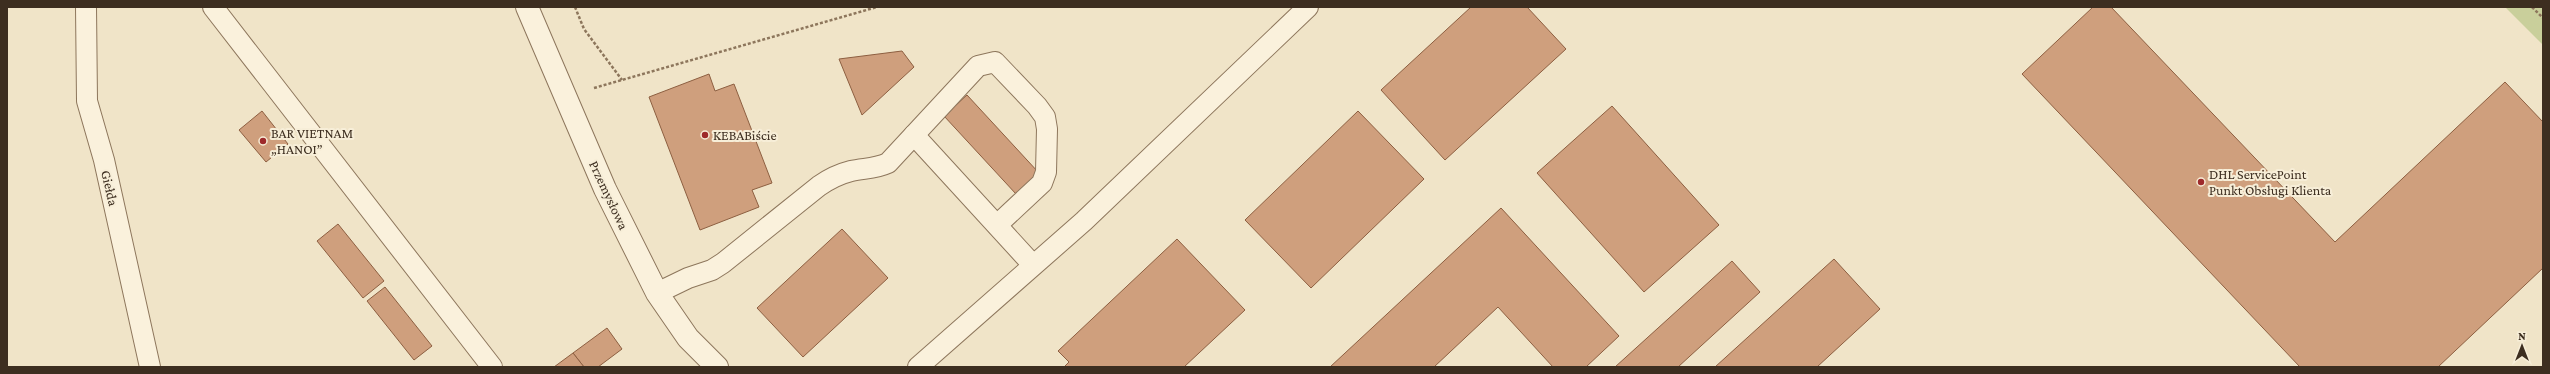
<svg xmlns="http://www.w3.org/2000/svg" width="2550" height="374" font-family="'Crimson Pro',serif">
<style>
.green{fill:#c9cf9b}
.building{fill:#cf9f7d;stroke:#8d5f41}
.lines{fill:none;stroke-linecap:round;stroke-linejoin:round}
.lane-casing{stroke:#8d765c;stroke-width:22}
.street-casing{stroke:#8d765c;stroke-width:24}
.path{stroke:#8d765c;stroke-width:2.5;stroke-dasharray:3 2;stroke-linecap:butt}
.lane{stroke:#faf1dc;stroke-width:20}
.street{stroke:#faf1dc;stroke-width:22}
.poi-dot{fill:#9e2a2b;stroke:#f7eed8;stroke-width:1.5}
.labels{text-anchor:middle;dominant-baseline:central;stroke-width:4;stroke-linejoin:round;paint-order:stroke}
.poi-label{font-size:14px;fill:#3d2e20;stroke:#f7eed8;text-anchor:start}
.street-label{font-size:14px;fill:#3d2e20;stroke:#f7eed8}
</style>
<rect width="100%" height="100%" fill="#f0e4c8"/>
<path class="green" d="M 2505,7 L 2543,7 L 2543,45 Z"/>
<g class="building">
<path d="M 1471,7 L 1527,7 L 1566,49 L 1445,160 L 1381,90 Z"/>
<path d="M 2093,7 L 2111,7 L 2335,242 L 2505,82 L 2543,122 L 2543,268 L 2438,367 L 2300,367 L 2022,74 Z"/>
<path d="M 902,51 L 914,67 L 862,115 L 839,59 Z"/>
<path d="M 709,74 L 715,91 L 734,84 L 772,183 L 752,190 L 759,207 L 700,230 L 649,97 Z"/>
<path d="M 967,95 L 1039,173 L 1016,194 L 944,116 Z"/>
<path d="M 1612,106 L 1719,225 L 1644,292 L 1537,173 Z"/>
<path d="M 262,111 L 288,144 L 266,162 L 239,130 Z"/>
<path d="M 1358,111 L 1424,179 L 1311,288 L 1245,220 Z"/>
<path d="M 1501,208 L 1619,336 L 1586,367 L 1553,367 L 1498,307 L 1434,367 L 1330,367 Z"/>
<path d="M 338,224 L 384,281 L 363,298 L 317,241 Z"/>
<path d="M 842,229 L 888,278 L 803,357 L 757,308 Z"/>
<path d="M 1177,239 L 1245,310 L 1184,367 L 1064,367 L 1069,362 L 1058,351 Z"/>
<path d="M 1834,259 L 1880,309 L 1817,367 L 1715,367 Z"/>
<path d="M 1732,261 L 1760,292 L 1678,367 L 1615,367 Z"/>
<path d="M 385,287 L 432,346 L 414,360 L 367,301 Z"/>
<path d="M 607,328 L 622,349 L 598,367 L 584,367 L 573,353 Z"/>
<path d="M 573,353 L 584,367 L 554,367 Z"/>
</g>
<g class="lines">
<defs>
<g id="lane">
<path d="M 86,7 L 87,101 L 104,160 L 150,367"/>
<path d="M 213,7 L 492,367"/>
<path d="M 914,135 L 1033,265"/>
<path d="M 657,293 L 688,278 L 712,270 L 723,263 L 819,186 C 829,179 839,174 851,171 C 864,168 875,169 888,163 L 978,66 L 995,62 L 1037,106 L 1045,117 L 1047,129 L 1046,172 L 1042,183 L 997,225"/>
<path d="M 918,367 L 1084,221 L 1308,7"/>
</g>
<path id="street" d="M 527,7 L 605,189 L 657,293 L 688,338 L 717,367"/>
</defs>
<use href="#lane" class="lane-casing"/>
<use href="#street" class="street-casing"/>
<g class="path">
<path d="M 575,7 L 584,29 L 622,80"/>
<path d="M 2532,7 L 2543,18"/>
<path d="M 594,88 L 877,7"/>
</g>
<use href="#lane" class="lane"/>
<use href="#street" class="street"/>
</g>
<g class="poi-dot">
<circle cx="705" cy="135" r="4"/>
<circle cx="263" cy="141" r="4"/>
<circle cx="2201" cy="182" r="4"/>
</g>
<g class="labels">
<g class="poi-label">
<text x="271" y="133">BAR VIETNAM<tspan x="271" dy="16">„HANOI”</tspan></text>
<text x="713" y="135">KEBABiście</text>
<text x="2209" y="174">DHL ServicePoint<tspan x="2209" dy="16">Punkt Obsługi Klienta</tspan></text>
</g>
<g class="street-label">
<text transform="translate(110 188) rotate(77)">Giełda</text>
<text transform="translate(609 195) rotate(65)">Przemysłowa</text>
</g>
</g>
<rect width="2550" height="374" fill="none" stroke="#3d2e20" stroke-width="16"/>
<g transform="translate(2522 346)" stroke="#f7eed8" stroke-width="3" paint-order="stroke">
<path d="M0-3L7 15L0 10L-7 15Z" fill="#3d2e20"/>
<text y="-6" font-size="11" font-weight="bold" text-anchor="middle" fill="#3d2e20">N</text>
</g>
</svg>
